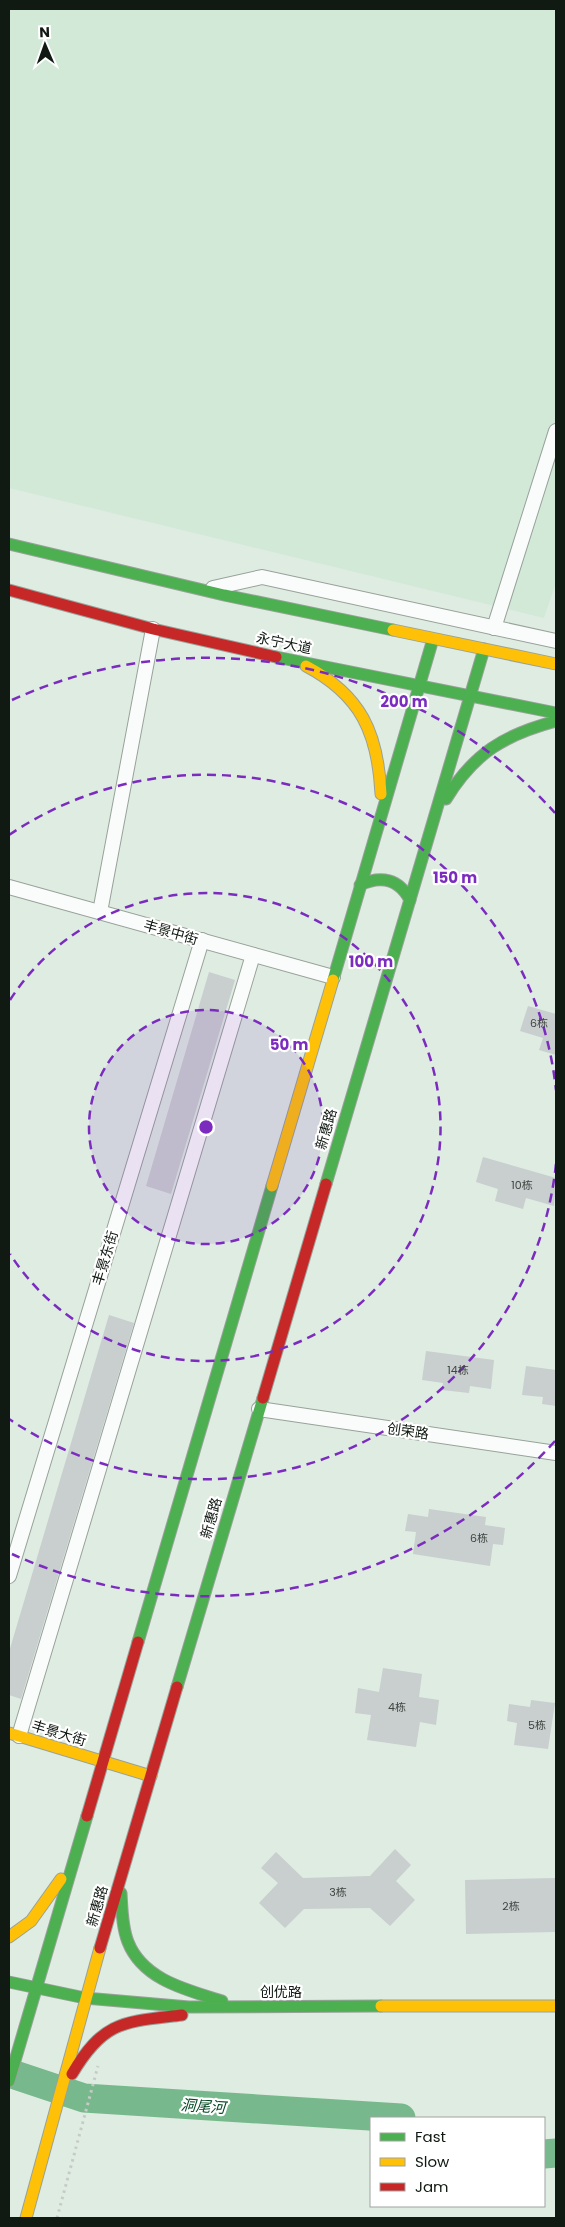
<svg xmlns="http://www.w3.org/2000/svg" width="565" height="2227" font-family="Poppins,'Noto Sans SC',sans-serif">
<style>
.built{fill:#d2e9d8}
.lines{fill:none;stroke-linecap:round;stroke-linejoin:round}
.river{stroke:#77b98c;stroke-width:29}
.building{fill:#c9cecf}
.street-casing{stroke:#98a29a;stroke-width:16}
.fast-casing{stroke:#98a29a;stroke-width:13}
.slow-casing{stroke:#98a29a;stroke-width:13}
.jam-casing{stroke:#98a29a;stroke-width:13}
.path{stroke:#c7cbc7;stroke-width:3;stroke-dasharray:2.5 4;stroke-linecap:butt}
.street{stroke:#fafcfb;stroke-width:14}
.fast{stroke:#4caf50;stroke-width:11}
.slow{stroke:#ffc107;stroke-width:11}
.jam{stroke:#c62828;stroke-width:11}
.ring{fill:none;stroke:#7b2cbf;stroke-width:2.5;stroke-dasharray:9 6}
.labels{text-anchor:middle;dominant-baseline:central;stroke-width:4.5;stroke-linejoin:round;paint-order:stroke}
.number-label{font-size:11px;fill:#3e4641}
.street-label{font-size:14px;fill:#101912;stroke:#fff}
.water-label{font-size:15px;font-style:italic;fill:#00471f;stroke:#fff}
.centre{fill:#7b2cbf;stroke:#fff;stroke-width:2.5}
.ring-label{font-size:15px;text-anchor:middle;font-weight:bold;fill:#7b2cbf;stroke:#fff;stroke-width:4.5;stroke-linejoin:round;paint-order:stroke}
</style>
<rect width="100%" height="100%" fill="#dfece2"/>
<path class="built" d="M 9,9 L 556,9 L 556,583 L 544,618 L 9,488 Z"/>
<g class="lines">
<g class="river">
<path d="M 9,2073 L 84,2098 L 401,2118"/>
<path d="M 544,2154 L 556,2153"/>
</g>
</g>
<g class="building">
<path d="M 209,972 L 235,980 L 171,1194 L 146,1186 Z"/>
<path d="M 528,1006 L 556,1014 L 556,1055 L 539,1050 L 543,1038 L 520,1031 Z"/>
<path d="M 483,1157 L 556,1178 L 554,1206 L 526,1198 L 523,1209 L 495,1201 L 498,1189 L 476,1182 Z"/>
<path d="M 109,1315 L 134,1323 L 21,1699 L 9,1695 L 9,1652 Z"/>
<path d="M 426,1351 L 494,1360 L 491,1389 L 470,1386 L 469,1393 L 442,1390 L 443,1383 L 422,1380 Z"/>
<path d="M 526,1366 L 556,1370 L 556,1406 L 542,1404 L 543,1397 L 522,1395 Z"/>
<path d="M 429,1509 L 486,1517 L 485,1525 L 505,1528 L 503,1545 L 493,1544 L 490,1566 L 413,1554 L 416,1532 L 405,1531 L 408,1514 L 428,1517 Z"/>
<path d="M 383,1668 L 422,1674 L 419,1697 L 439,1700 L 436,1725 L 420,1722 L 416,1747 L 367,1740 L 371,1715 L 355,1713 L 358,1688 L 379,1692 Z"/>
<path d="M 531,1700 L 555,1703 L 548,1749 L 514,1745 L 517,1723 L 507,1721 L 509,1704 L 530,1707 Z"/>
<path d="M 395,1849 L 411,1865 L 396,1881 L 415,1900 L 390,1926 L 370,1908 L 304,1909 L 285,1928 L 259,1903 L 278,1883 L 261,1868 L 276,1852 L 303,1878 L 370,1876 Z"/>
<path d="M 556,1878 L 556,1932 L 466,1934 L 465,1880 Z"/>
</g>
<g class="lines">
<defs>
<g id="street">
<path d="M 213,588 L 262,577 L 556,641"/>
<path d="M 494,628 L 556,431"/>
<path d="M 9,887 L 333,977"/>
<path d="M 100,912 L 153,629"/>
<path d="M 259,1409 L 556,1453"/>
<path d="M 9,1576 L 202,940"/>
<path d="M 19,1736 L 253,955"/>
</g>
<g id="fast">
<path d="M 9,544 L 224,595 L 393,630"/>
<path d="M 276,657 L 556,713"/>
<path d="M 446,799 C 474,753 504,735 556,721"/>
<path d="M 360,885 C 381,875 399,879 410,900"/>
<path d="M 333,980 L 433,639"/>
<path d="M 326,1184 L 484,649"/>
<path d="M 138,1642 L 272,1186"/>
<path d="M 177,1687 L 263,1398"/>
<path d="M 121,1893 C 122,1909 122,1927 128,1942 C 143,1980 187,1990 222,2001"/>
<path d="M 9,1982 L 85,1998 L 189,2007 L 381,2006"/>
<path d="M 9,2081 L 87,1816"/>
</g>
<g id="slow">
<path d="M 393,630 L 556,664"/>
<path d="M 306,666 C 361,695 378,733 381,794"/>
<path d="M 272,1186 L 333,980"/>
<path d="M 9,1733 L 151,1776"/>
<path d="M 9,1937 L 31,1921 L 61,1879"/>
<path d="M 381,2006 L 556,2006"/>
<path d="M 26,2218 L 100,1948"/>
</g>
<g id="jam">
<path d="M 9,590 L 153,629 L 276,657"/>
<path d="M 263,1398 L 326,1184"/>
<path d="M 87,1816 L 138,1642"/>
<path d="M 100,1948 L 177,1687"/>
<path d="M 72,2074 C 104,2020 124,2022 182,2015"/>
</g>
</defs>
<use href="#street" class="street-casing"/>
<use href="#fast" class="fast-casing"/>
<use href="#slow" class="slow-casing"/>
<use href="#jam" class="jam-casing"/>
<path class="path" d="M 57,2218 L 98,2066"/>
<use href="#street" class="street"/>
<use href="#fast" class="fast"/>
<use href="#slow" class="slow"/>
<use href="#jam" class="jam"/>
</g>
<circle cx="206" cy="1127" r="117" fill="#7b2cbf" fill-opacity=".12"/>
<g class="ring">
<circle cx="206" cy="1127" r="117"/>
<path d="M10 1000A234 234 0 1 1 10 1254"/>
<path d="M556 1164A352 352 0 0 1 9 1419M9 835A352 352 0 0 1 556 1090"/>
<path d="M555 1441A469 469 0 0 1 12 1554M12 700A469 469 0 0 1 555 813"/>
</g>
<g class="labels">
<g class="number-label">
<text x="539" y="1023">6栋</text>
<text x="522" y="1185">10栋</text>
<text x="458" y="1370">14栋</text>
<text x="479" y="1538">6栋</text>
<text x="397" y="1707">4栋</text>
<text x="537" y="1725">5栋</text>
<text x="338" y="1892">3栋</text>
<text x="511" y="1906">2栋</text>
</g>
<g class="street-label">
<text transform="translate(284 643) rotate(12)">永宁大道</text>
<text transform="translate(171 932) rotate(16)">丰景中街</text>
<text transform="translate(326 1129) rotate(-74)">新惠路</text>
<text transform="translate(105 1258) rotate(-73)">丰景东街</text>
<text transform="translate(408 1431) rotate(8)">创荣路</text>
<text transform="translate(211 1518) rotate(-74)">新惠路</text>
<text transform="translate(59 1733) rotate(17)">丰景大街</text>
<text transform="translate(97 1906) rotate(-74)">新惠路</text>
<text x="281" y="1992">创优路</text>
</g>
<g class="water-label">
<text transform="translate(203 2106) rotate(4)">洞尾河</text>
</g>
</g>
<circle cx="206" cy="1127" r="8" class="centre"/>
<g class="ring-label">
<text x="404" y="707">200 m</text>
<text x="455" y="883">150 m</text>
<text x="371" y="967">100 m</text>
<text x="289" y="1050">50 m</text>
</g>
<rect width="565" height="2227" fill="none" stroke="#101912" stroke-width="20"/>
<rect x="370" y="2117" width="175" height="90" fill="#ffffff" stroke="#9fa3a0"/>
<rect x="380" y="2133" width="25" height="8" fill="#4caf50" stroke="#9fa3a0"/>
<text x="415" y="2142" font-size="15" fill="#101912">Fast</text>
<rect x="380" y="2158" width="25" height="8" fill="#ffc107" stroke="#9fa3a0"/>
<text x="415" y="2167" font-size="15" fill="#101912">Slow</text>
<rect x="380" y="2183" width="25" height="8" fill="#c62828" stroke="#9fa3a0"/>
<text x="415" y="2192" font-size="15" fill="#101912">Jam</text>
<g transform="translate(45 45) rotate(358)" stroke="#ffffff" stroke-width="4" paint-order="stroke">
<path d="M0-4L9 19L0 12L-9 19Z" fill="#101912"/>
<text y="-8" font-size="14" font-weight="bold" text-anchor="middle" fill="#101912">N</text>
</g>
</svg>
